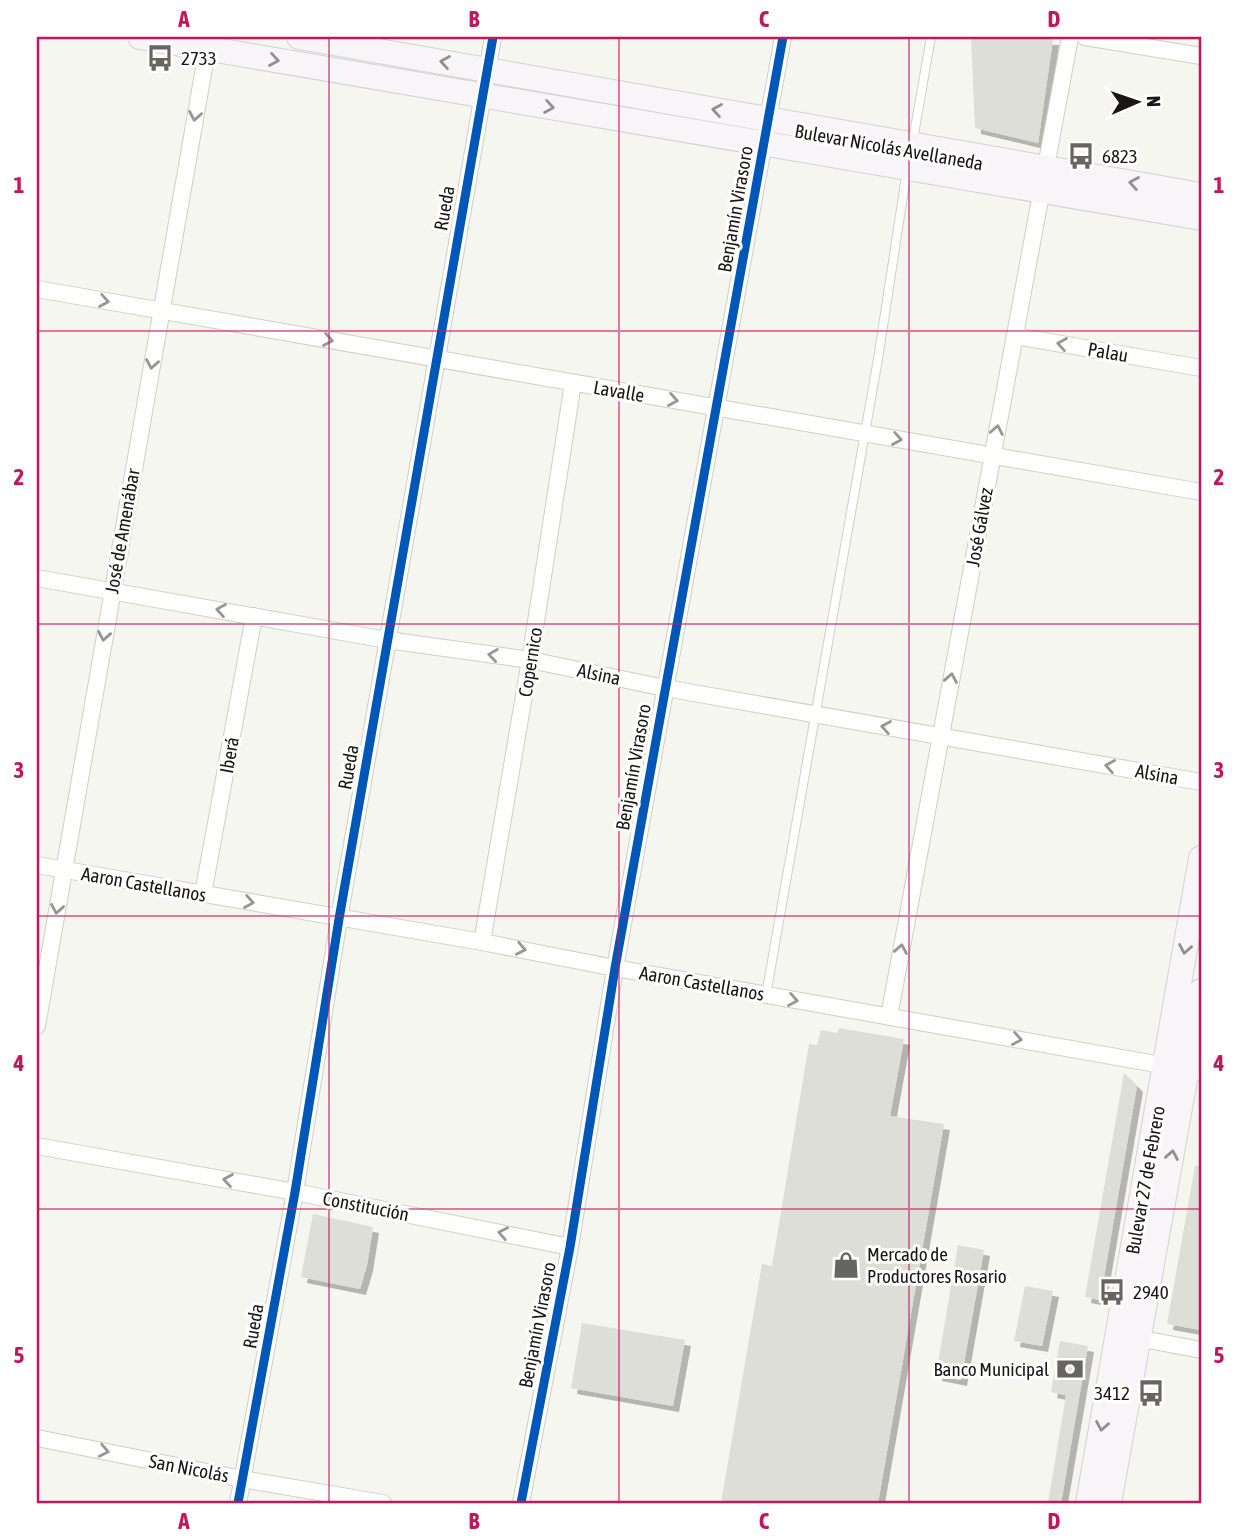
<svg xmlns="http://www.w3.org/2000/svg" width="1238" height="1540" font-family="'Asap Condensed',sans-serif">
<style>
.building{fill:#deded9;filter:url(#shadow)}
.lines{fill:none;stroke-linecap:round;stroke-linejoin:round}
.lane-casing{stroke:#cececa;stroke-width:10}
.street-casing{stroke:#cececa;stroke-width:18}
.primary-casing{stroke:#d2d2cf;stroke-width:26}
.lane{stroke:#fefefd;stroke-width:8}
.street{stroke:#fefefd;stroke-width:16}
.primary{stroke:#f7f5f7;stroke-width:24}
.cycleway-casing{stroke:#fff;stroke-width:13}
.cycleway{stroke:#0057b8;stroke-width:9}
.oneway{stroke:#939190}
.oneway2{stroke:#969694}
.grid{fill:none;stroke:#c2185b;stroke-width:2;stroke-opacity:0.55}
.labels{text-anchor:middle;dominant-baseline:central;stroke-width:6;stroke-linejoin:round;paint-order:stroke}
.poi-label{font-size:19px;fill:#181713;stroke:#fff;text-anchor:start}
.street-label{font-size:19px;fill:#181713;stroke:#fff}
.neatline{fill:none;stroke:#c2185b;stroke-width:2.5}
.grid-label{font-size:23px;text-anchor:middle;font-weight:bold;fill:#c2185b}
</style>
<defs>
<filter id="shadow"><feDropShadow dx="6" dy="6" stdDeviation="0" flood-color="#0004"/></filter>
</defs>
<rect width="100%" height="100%" fill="#f6f6f0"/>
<g class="building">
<path d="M 971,37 L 1053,39 L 1038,143 L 975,128 Z"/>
<path d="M 839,1028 L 904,1039 L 890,1116 L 944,1124 L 878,1503 L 721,1503 L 762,1264 L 772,1266 L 809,1044 L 817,1045 L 821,1030 L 837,1033 Z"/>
<path d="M 1124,1073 L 1137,1086 L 1100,1300 L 1085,1297 Z"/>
<path d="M 1195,1166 L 1201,1166 L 1201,1330 L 1167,1324 Z"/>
<path d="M 313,1214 L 373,1227 L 367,1265 L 360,1289 L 301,1277 Z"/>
<path d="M 958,1245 L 984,1250 L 961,1380 L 936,1375 Z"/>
<path d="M 1025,1286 L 1053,1291 L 1042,1346 L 1014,1341 Z"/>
<path d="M 582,1323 L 685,1340 L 673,1406 L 571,1388 Z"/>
<path d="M 1060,1341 L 1088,1346 L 1061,1503 L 1048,1503 L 1066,1395 L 1051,1392 Z"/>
</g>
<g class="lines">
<defs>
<g id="lane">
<path d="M 913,140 L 931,37"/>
<path d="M 766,995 L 878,359 L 907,170"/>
</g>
<g id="street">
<path d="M 1085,37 L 1201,56"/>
<path d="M 37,289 L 1201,492"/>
<path d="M 1015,336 L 1201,368"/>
<path d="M 37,578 L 387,640 L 530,660 L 665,688 L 1201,782"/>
<path d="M 37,865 L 482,942 L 615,968 L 1201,1072"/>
<path d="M 203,894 L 254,616"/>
<path d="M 482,942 L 530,660 L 573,383"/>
<path d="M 889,1017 L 1070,37"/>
<path d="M 37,1026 L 209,39"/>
<path d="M 37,1146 L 295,1192 L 570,1247"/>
<path d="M 1132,1337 L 1201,1350"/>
<path d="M 37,1438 L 242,1479 L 383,1503"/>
<path d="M 238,1503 L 295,1192 L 339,919 L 493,37"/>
<path d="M 521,1503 L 570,1247 L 615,968 L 783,37"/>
</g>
<g id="primary">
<path d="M 140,37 L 1201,218"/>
<path d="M 299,37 L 1201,195"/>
<path d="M 1088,1503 L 1201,858"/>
<path d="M 1109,1503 L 1201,991"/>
</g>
</defs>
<use href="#lane" class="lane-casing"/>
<use href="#street" class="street-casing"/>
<use href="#primary" class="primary-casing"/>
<use href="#lane" class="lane"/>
<use href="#street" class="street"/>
<use href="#primary" class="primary"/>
<defs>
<g id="cycleway">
<path d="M 238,1503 L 295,1192 L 339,919 L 493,37"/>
<path d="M 521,1503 L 570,1247 L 615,968 L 783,37"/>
</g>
</defs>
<use href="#cycleway" class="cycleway-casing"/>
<use href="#cycleway" class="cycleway"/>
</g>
<defs><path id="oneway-chevron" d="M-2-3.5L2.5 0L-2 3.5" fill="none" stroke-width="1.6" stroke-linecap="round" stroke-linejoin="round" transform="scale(1.75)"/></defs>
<g class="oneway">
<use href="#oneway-chevron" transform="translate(274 60) rotate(10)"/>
<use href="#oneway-chevron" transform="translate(445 62) rotate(-170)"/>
<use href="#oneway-chevron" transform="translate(549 107) rotate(10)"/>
<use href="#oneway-chevron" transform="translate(717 110) rotate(-170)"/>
<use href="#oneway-chevron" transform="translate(1134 183) rotate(-170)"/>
<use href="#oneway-chevron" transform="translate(1185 949) rotate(100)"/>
<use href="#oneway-chevron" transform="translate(1172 1155) rotate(-80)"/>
<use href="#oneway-chevron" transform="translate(1102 1426) rotate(100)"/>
</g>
<g class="oneway2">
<use href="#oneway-chevron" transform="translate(195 116) rotate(100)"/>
<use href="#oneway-chevron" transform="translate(104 301) rotate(10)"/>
<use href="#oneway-chevron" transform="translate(328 340) rotate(10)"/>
<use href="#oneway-chevron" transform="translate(1062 344) rotate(-170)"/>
<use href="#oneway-chevron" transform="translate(152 364) rotate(100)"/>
<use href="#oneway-chevron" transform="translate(673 400) rotate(10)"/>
<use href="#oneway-chevron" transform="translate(997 430) rotate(-79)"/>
<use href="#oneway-chevron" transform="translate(897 439) rotate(10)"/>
<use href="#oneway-chevron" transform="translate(221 610) rotate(-170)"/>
<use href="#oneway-chevron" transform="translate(104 636) rotate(100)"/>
<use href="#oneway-chevron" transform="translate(493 655) rotate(-172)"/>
<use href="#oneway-chevron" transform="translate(951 678) rotate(-80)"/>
<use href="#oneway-chevron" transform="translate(886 727) rotate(-170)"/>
<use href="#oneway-chevron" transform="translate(1110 766) rotate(-170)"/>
<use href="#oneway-chevron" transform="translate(249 902) rotate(10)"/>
<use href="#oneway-chevron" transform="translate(57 909) rotate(100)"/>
<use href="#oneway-chevron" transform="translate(521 949) rotate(11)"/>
<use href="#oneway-chevron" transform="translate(901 949) rotate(-80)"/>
<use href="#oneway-chevron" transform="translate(793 1000) rotate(10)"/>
<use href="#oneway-chevron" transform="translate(1017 1039) rotate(10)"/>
<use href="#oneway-chevron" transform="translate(228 1180) rotate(-170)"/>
<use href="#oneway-chevron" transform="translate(503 1233) rotate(-169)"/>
<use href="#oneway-chevron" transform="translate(104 1451) rotate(11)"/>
</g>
<path class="grid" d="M 329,37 L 329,1503M 619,37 L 619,1503M 909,37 L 909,1503M 37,331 L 1201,331M 37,624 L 1201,624M 37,916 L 1201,916M 37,1209 L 1201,1209"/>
<defs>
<symbol id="bus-bare" viewBox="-9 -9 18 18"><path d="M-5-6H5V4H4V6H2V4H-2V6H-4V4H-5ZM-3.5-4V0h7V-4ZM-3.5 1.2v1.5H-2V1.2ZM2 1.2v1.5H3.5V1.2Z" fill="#666560" stroke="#fff" stroke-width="2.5" paint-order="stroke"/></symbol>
<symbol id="shop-bare" viewBox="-9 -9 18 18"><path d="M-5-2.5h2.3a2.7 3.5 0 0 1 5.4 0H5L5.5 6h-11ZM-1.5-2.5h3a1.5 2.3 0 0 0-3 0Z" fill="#666560" stroke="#fff" stroke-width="2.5" paint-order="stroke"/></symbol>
<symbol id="bank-bare" viewBox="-9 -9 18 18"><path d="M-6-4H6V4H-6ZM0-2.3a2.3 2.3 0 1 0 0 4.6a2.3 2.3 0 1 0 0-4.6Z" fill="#666560" stroke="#fff" stroke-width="2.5" paint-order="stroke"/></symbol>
</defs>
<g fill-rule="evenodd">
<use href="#bus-bare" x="141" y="39" width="38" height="38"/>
<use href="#bus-bare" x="1062" y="137" width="38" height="38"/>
<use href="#shop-bare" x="827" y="1246" width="38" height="38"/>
<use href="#bus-bare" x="1093" y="1273" width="38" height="38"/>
<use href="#bank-bare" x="1051" y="1350" width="38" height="38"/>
<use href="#bus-bare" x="1132" y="1374" width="38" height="38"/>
</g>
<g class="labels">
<g class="poi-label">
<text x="181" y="58">2733</text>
<text x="1102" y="156">6823</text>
<text x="867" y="1254">Mercado de<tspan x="867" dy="22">Productores Rosario</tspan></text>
<text x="1133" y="1292">2940</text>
<text x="1049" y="1369" text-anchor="end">Banco Municipal</text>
<text x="1130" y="1393" text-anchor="end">3412</text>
</g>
<g class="street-label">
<text transform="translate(889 147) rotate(10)">Bulevar Nicolás Avellaneda</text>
<text transform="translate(444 208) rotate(-80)">Rueda</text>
<text transform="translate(735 209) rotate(-80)">Benjamín Virasoro</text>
<text transform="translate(1108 352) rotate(10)">Palau</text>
<text transform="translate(619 391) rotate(10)">Lavalle</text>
<text transform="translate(979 527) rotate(-80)">José Gálvez</text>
<text transform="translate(122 531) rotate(-80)">José de Amenábar</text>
<text transform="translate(530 662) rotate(-81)">Copernico</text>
<text transform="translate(599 674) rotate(12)">Alsina</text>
<text transform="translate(229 755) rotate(-80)">Iberá</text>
<text transform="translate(348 767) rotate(-80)">Rueda</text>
<text transform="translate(633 767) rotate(-80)">Benjamín Virasoro</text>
<text transform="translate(1157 774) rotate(10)">Alsina</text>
<text transform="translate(144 884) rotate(10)">Aaron Castellanos</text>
<text transform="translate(702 983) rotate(10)">Aaron Castellanos</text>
<text transform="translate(1145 1180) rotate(-80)">Bulevar 27 de Febrero</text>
<text transform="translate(366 1206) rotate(11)">Constitución</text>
<text transform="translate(537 1325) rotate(-79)">Benjamín Virasoro</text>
<text transform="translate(253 1326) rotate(-80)">Rueda</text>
<text transform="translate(189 1468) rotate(11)">San Nicolás</text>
</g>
</g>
<rect width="1238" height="1540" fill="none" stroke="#ffffff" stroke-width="77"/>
<g transform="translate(1137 102) rotate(88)" stroke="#ffffff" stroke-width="5" paint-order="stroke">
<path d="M0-5L12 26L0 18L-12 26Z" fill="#181713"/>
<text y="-10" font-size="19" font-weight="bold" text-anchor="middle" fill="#181713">N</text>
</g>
<rect x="38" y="38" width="1162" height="1464" class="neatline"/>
<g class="grid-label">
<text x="184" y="27">A</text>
<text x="474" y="27">B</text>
<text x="764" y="27">C</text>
<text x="1054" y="27">D</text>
<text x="19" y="193">1</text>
<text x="1219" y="193">1</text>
<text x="19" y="485">2</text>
<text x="1219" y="485">2</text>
<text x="19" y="778">3</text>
<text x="1219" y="778">3</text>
<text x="19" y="1071">4</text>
<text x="1219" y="1071">4</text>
<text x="19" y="1363">5</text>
<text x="1219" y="1363">5</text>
<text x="184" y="1529">A</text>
<text x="474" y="1529">B</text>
<text x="764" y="1529">C</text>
<text x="1054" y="1529">D</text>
</g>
</svg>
